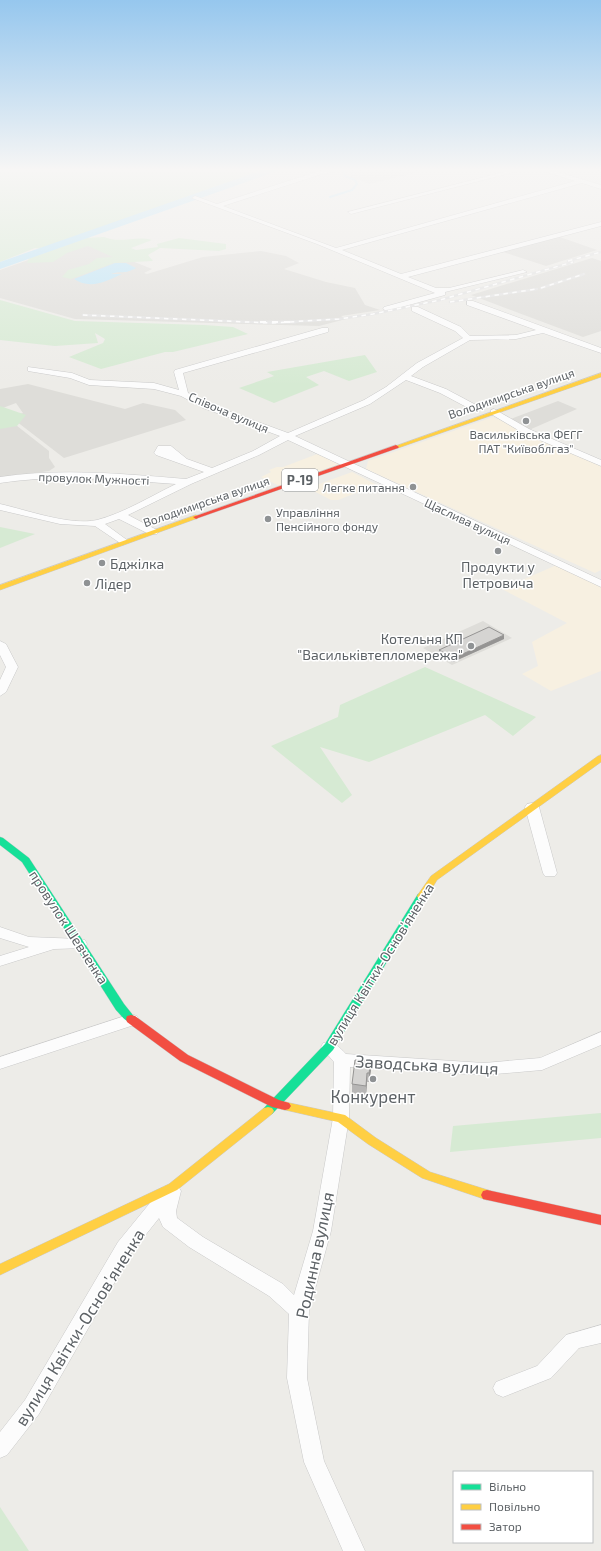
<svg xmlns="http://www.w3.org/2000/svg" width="601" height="1551" font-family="'Exo 2',sans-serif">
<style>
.commercial{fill:#f7f0e1}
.industrial{fill:#deddd9}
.green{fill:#d6ead3}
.water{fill:#bbe4f8}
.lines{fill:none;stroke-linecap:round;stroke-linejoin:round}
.stream{stroke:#bbe4f8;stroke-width:2}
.river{fill:#bbe4f8;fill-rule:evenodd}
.street-casing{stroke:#c9c9c9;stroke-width:1}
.fast-casing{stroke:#cacaca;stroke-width:1}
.slow-casing{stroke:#cacaca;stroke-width:1}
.jam-casing{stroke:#cacaca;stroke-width:1}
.street{fill:#fcfcfc;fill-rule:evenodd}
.fast{fill:#16e098;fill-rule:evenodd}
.slow{fill:#ffcf43;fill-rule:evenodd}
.jam{fill:#f24e42;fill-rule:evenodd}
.rail-far1-casing{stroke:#e3e3e3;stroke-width:2.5}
.rail-casing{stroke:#e3e3e3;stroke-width:3}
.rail-far1{stroke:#fff;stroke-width:1.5;stroke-dasharray:4.5;stroke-linecap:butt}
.rail{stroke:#fff;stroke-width:2;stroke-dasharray:6;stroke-linecap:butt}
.wall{fill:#b7b6b5}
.shaded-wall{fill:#959493}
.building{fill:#d5d4d2;stroke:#959493}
.poi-dot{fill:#8f9294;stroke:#fff;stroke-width:1.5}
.labels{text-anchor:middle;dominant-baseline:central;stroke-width:3;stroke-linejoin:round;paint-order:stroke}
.far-street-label{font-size:12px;fill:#5d6266;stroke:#fff}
.far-poi-label{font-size:12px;fill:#5d6266;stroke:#fff}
.shield{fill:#fff;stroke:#8e9194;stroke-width:1}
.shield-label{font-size:13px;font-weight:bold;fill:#5d6266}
.poi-label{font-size:14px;fill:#5d6266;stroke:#fff;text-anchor:start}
.street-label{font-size:14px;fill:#5d6266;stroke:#fff}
.near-street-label{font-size:17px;fill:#5d6266;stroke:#fff}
.near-poi-label{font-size:17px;fill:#5d6266;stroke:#fff}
</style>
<rect width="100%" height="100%" fill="#edece8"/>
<g class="commercial">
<path d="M 493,417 L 601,466 L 601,570 L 595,573 L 366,469 L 368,461 Z"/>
<path d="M 320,453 L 346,465 L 282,487 L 261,477 L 271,472 L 269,470 L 277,467 L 283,467 Z"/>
<path d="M 352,472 L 377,485 L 338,500 L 331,500 L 308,488 Z"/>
<path d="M 559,564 L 601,584 L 601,671 L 551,691 L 522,674 L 538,666 L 532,642 L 567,623 L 502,589 Z"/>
</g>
<g class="industrial">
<path d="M 350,169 L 431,169 L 370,184 L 350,177 Z"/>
<path d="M 557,236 L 597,250 L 546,266 L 500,251 Z"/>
<path d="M 82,241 L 152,269 L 144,273 L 147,274 L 203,257 L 261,251 L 286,256 L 299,263 L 284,269 L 326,282 L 355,288 L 365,305 L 380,310 L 341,316 L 346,319 L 319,326 L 75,319 L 0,298 L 0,270 Z"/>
<path d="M 592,258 L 601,261 L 601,331 L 583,337 L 471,295 Z"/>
<path d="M 28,384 L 125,409 L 143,403 L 175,410 L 186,420 L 64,458 L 12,418 L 12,416 L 23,413 L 16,403 L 0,409 L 0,389 Z"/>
<path d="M 558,401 L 577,409 L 529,430 L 508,420 Z"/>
<path d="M 0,420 L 12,422 L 49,451 L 49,458 L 55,467 L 49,471 L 0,478 Z"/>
<path d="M 483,621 L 512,638 L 452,665 L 423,648 Z"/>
</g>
<g class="green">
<path d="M 0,169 L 266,169 L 43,249 L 35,248 L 0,262 Z"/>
<path d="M 104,237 C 121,244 136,235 152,240 L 131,248 L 136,250 L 158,247 L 157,244 L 179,238 L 226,244 L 226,249 L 219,251 L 160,248 L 148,255 L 153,261 L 114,263 L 71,279 L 62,277 L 68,270 L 89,264 L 97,258 L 113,257 L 88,246 L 67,253 L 53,262 L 27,263 L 29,258 L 86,238 Z"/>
<path d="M 0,300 L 75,321 L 204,325 L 233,327 L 248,334 L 173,352 L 165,352 L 101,369 L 69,357 L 103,343 L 105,339 L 95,333 L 98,343 L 55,346 L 0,340 Z"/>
<path d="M 365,355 L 377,372 L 349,381 L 324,371 L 306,377 L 319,385 L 274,403 L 239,388 L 274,376 L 267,372 Z"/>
<path d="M 0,406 L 26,415 L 17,426 L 0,429 Z"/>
<path d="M 0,527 L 35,534 L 0,548 Z"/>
<path d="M 425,667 L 536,717 L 513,736 L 485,715 L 369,762 L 320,747 L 352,795 L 342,803 L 271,746 L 338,717 L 340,705 Z"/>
<path d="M 601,1113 L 601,1138 L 450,1152 L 453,1126 Z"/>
<path d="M 0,1507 L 29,1551 L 0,1551 Z"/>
</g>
<path class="water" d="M 115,263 L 126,263 L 136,268 C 124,275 122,270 111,274 L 122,274 C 107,281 90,290 74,279 Z"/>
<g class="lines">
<path class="stream" d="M 330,197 L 352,190 L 357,184 L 355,180 L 345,176 L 343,170"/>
<path class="river" d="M 265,169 L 279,169 L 277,171 L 0,269 L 0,262 Z"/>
<defs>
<g id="street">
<path d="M 332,169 L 340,170 L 319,175 L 223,206 L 336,248 L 575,181 L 538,169 L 548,169 L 601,185 L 601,189 L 582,183 L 342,250 L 401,274 L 601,222 L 601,226 L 408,277 L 436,288 L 449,288 L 523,270 L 527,272 L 445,292 L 445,295 L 387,311 L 383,309 L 384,307 L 435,293 L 317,244 L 192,198 L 195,196 L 217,204 L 316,172 Z"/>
<path d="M 516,169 L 526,169 L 351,214 L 348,212 Z"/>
<path d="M 597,169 L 601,169 L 601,171 L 598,170 Z"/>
<path d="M 467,301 L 473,301 L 601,348 L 601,353 L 543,333 L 516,339 L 470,340 L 423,367 L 411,376 L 446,389 L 478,406 L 478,410 L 472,410 L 440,393 L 406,380 L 370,404 L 295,436 L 601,580 L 601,587 L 288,440 L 259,455 L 191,484 L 128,515 L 157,530 L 158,532 L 157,534 L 149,534 L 119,519 L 105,524 L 127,540 L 128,542 L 123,545 L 95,526 L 60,524 L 0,510 L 0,504 C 27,510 70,526 97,520 C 124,513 151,496 176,484 C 117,480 59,474 0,483 L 0,477 C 62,468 124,474 186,479 L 204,472 L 156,455 L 154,453 L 158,446 L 171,446 L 187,459 L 212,468 L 253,451 L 280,436 L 203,408 L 181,396 L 154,389 L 89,385 L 70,378 L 28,371 L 28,367 L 72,373 L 90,380 L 154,383 L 179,390 L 174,372 L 175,370 L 322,328 L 328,328 L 328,332 L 183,373 L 188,393 L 209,404 L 288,433 L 364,400 L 386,387 L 417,363 L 463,338 L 455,331 L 412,311 L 412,307 L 418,307 L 461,327 L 470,336 L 516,335 L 536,330 L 467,305 Z"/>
<path d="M 494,409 L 529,429 L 601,460 L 601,466 L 523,433 L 491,414 L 491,410 Z"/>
<path d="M 0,641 L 6,644 L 18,667 L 6,692 L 0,696 L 0,680 L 6,667 L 0,655 Z"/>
<path d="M 532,803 L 537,804 L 539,807 L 557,873 L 555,876 L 545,876 L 543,873 L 525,807 L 527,804 Z"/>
<path d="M 0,927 L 29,937 L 80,939 L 85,940 L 87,944 L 85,948 L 54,949 L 0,966 L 0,956 L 29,947 L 0,938 Z"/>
<path d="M 131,1014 L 137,1016 L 139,1020 L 137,1024 L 0,1069 L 0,1057 Z"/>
<path d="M 601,1032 L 601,1045 L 542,1070 L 484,1075 L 350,1067 L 349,1118 L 331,1231 L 309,1311 L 307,1378 L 324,1461 L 365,1551 L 343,1551 L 304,1462 L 287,1378 L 289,1314 L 269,1296 L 189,1247 L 163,1227 L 159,1218 L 132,1252 L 39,1414 L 7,1455 L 0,1458 L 0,1432 L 25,1400 L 118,1242 L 163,1187 L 172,1184 L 178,1186 L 181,1191 L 176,1211 L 177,1218 L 203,1237 L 283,1284 L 294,1295 L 313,1231 L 333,1118 L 334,1062 L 321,1047 L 323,1043 C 334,1040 339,1047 346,1054 L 484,1063 L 540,1058 Z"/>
<path d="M 601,1325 L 601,1343 L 579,1348 L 551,1378 L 503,1397 L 496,1394 L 493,1388 L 496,1382 L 537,1366 L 566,1335 Z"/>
</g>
<g id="fast">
<path d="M 0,837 L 3,838 L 29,858 L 124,1004 L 136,1019 L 135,1022 C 126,1024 122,1016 116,1010 L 22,862 L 0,845 Z"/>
<path d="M 422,893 L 426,894 L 427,896 L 333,1050 L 272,1114 L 268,1115 L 264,1114 L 262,1111 L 264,1108 L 325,1044 L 418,894 Z"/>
</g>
<g id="slow">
<path d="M 601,373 L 601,377 L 398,448 L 393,447 Z"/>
<path d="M 196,515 L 198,516 L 198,518 L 0,590 L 0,585 Z"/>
<path d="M 601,755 L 601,762 L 437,880 L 426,898 L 418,898 L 417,896 L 431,876 L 598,756 Z"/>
<path d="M 285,1102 L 345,1115 L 376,1138 L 430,1172 L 491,1191 L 493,1195 L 491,1199 L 487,1200 L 422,1178 L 368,1144 L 338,1122 L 281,1109 L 279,1106 L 281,1103 Z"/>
<path d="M 268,1107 L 272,1108 L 274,1111 L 272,1114 L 177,1190 L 0,1275 L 0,1264 L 169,1184 L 264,1108 Z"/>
</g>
<g id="jam">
<path d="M 396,445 L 399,447 L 398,448 L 198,518 L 196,519 L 193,517 Z"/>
<path d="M 131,1015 L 135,1016 L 188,1055 L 279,1100 L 289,1103 L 291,1106 L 289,1109 L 285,1110 L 272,1107 L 180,1061 L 127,1022 L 126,1019 L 127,1016 Z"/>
<path d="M 487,1190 L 601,1215 L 601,1225 L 483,1199 L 481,1195 L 483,1191 Z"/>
</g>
</defs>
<use href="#street" class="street-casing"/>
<use href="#fast" class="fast-casing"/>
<use href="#slow" class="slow-casing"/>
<use href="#jam" class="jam-casing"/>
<use href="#street" class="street"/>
<use href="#fast" class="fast"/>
<use href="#slow" class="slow"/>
<use href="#jam" class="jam"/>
<defs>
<g id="rail-far1">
<path d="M 568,261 L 601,252"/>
<path d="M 541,288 L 584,274"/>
<path d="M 450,302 L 537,289"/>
<path d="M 83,315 L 271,323 L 339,319 L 373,314 L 440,300 L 573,262"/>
</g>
<path id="rail" d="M 260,322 L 295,322"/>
</defs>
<use href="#rail-far1" class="rail-far1-casing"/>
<use href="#rail" class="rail-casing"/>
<use href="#rail-far1" class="rail-far1"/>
<use href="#rail" class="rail"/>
</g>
<g class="wall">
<path d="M 504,639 L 453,662 L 439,654 L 439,650 Z"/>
<path d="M 371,1070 L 369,1082 L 367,1082 L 366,1095 L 352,1093 L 352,1084 Z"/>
</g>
<g class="shaded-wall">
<path d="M 504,635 L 504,639 L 453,662 L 454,658 Z"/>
<path d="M 371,1061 L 371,1070 L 369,1082 L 369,1073 Z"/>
<path d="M 367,1073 L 367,1082 L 366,1095 L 366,1086 Z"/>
</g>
<g class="building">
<path d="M 489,627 L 504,635 L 454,658 L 439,650 Z"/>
<path d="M 355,1060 L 371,1061 L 369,1073 L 367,1073 L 366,1086 L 352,1084 Z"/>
</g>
<linearGradient id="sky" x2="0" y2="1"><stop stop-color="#96c7ee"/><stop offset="0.44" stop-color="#f7f6f5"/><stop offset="1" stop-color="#f7f6f5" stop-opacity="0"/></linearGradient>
<rect width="601" height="386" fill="url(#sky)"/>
<g class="poi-dot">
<circle cx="526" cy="421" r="4"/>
<circle cx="413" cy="487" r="4"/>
<circle cx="268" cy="519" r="4"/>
<circle cx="498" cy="551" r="4"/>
<circle cx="102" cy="563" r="4"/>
<circle cx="87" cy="583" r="4"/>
<circle cx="471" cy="646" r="4"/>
<circle cx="373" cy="1079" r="4"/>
</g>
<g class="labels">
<g class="far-street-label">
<text transform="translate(511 393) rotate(-19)">Володимирська вулиця</text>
<text transform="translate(229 412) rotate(23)">Співоча вулиця</text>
<text transform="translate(94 478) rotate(2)">провулок Мужності</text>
<text transform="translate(206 501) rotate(-19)">Володимирська вулиця</text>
<text transform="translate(468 521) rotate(25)">Щаслива вулиця</text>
</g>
<g class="far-poi-label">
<text x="526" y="434">Васильківська ФЕГГ<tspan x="526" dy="14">ПАТ "Київоблгаз"</tspan></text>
<text x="405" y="487" text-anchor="end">Легке питання</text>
<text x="276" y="512" text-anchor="start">Управління<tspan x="276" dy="14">Пенсійного фонду</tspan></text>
</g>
<rect class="shield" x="282" y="469" width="36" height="22" rx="3"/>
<g class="shield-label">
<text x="300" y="480">Р-19</text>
</g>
<g class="poi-label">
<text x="110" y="563">Бджілка</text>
<text x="498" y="566" text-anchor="middle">Продукти у<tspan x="498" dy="16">Петровича</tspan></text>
<text x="95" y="583">Лідер</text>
<text x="463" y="638" text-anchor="end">Котельня КП<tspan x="463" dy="16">"Васильківтепломережа"</tspan></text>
</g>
<g class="street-label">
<text transform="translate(69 927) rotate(57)">провулок Шевченка</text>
<text transform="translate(380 964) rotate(-58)">вулиця Квітки-Основʼяненка</text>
</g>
<g class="near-street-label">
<text transform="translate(427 1064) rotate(3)">Заводська вулиця</text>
<text transform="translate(314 1255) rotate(-78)">Родинна вулиця</text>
<text transform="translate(79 1327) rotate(-58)">вулиця Квітки-Основʼяненка</text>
</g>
<g class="near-poi-label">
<text x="373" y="1096">Конкурент</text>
</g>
</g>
<rect x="453" y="1471" width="140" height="72" fill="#ffffff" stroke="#bec0c2"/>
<rect x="461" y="1484" width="20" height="6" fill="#16e098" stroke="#bec0c2"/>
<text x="489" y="1491" font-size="12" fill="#5d6266">Вільно</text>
<rect x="461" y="1504" width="20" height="6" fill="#ffcf43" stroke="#bec0c2"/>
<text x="489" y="1511" font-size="12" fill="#5d6266">Повільно</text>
<rect x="461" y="1524" width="20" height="6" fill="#f24e42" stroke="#bec0c2"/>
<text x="489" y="1531" font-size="12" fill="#5d6266">Затор</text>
</svg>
